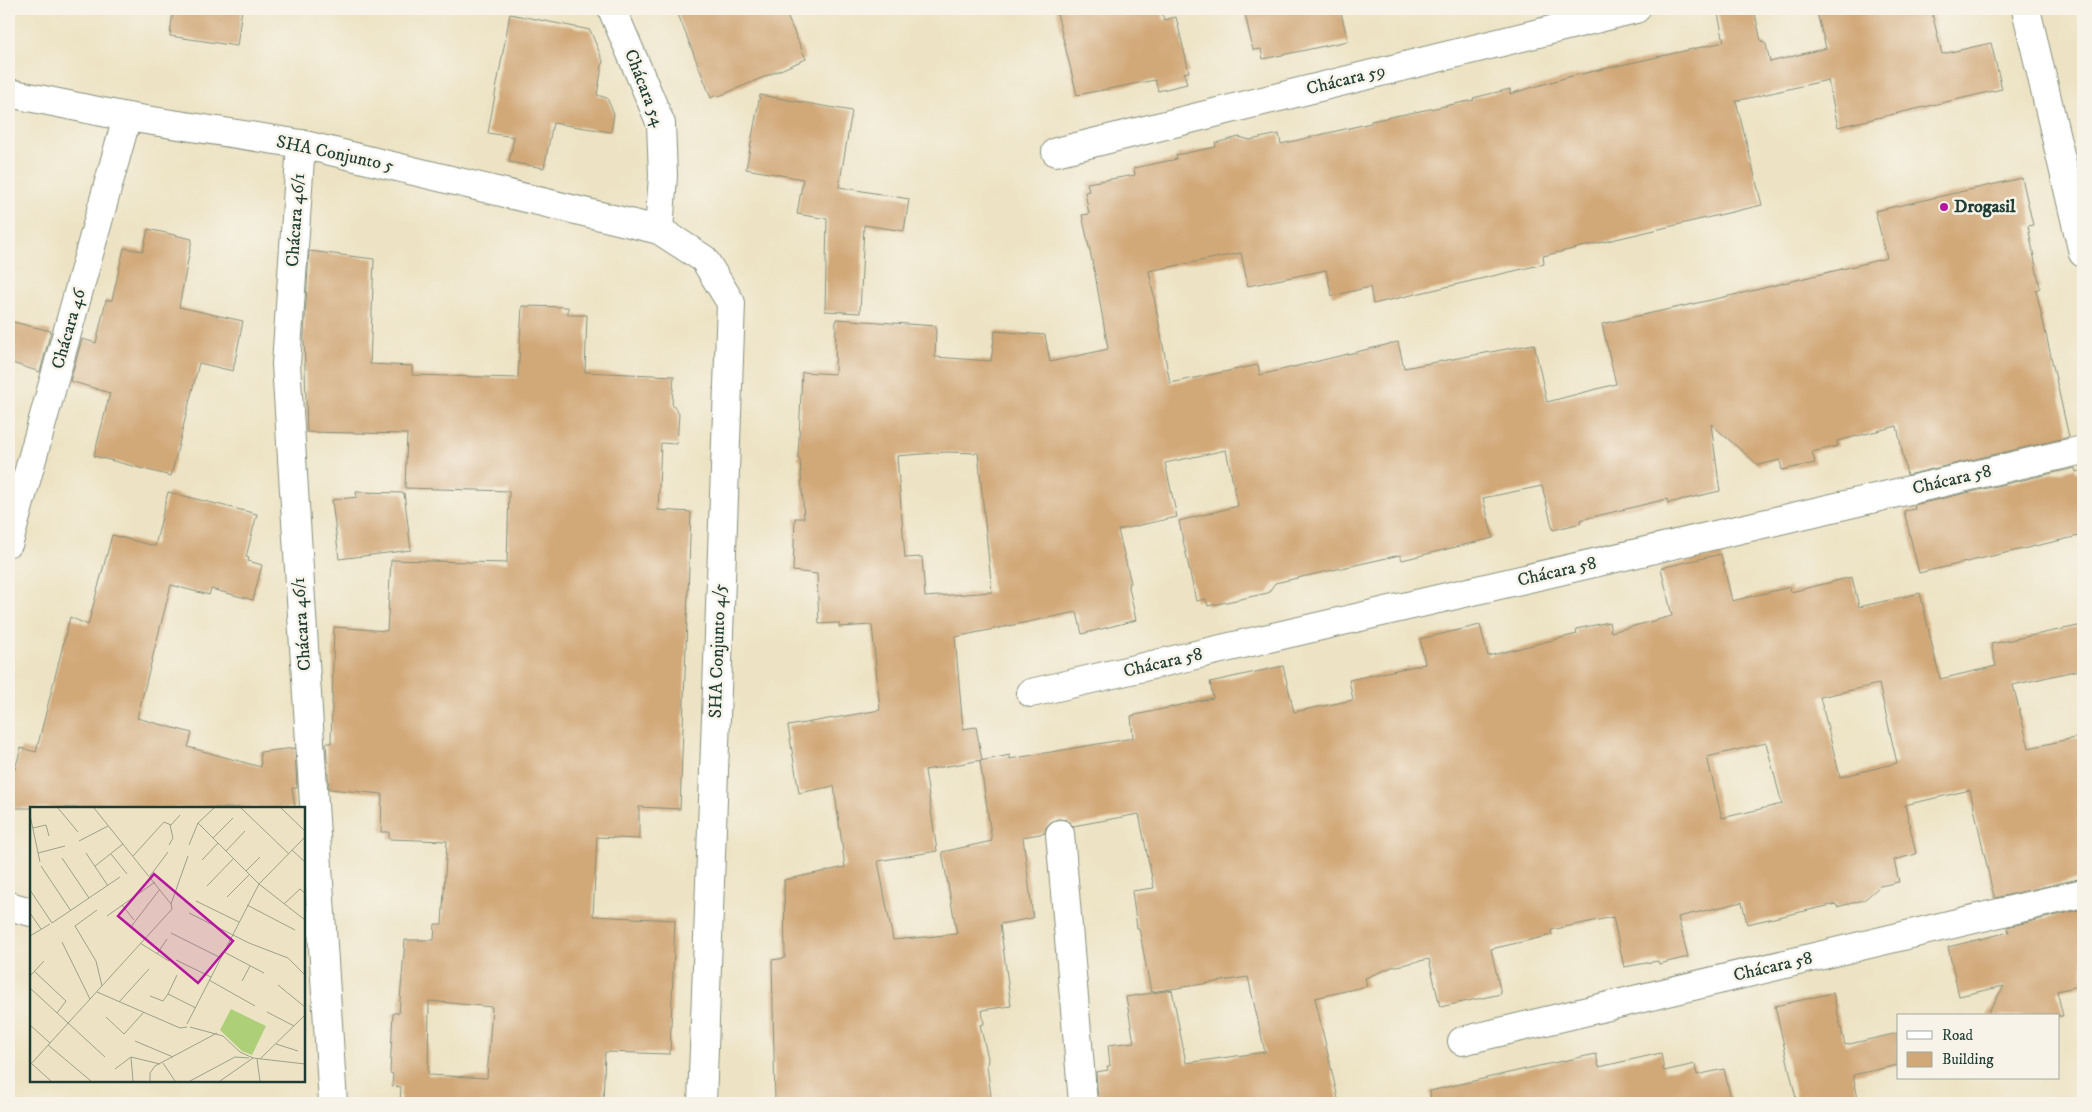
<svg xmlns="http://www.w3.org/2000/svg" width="2092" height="1112" font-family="'IM FELL DW Pica',serif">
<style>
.building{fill:#d1a878;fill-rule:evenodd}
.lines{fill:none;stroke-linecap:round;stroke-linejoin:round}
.minor-casing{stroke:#86907c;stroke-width:30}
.minor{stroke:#fff;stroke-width:28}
.poi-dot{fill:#b5179e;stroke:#f7f3e8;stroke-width:2}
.labels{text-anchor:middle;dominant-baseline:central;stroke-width:5;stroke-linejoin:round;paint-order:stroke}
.street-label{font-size:18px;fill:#1f3d34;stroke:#f7f3e8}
.poi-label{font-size:18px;font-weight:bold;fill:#1f3d34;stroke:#f7f3e8;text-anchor:start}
.inset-road{fill:none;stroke:#9ba18a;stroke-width:1}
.view{fill:#b5179e;fill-opacity:0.15;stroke:#b5179e;stroke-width:2.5}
.inset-edge{fill:none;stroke:#1f3d34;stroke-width:2.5}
</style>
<rect width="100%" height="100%" fill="#f7f3e8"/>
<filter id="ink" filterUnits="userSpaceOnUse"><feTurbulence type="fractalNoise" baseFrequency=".02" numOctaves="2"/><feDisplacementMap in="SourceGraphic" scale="10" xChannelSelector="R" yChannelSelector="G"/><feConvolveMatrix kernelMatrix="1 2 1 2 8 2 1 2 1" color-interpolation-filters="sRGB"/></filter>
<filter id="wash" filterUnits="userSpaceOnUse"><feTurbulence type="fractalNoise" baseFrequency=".0096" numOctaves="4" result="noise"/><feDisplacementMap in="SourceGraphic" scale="20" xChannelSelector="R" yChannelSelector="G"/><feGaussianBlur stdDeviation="1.12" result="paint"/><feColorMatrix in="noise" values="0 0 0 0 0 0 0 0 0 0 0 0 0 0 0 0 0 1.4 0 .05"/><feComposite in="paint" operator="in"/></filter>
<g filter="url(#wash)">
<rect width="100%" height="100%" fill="#ede3c4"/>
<g id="blocks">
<g class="building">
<path d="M 173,9 L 242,9 L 237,46 L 170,36 Z"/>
<path d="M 676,9 L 784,9 L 806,59 L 717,97 L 716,95 L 711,98 Z"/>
<path d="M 1056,9 L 1161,9 L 1164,20 L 1176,17 L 1189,72 L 1184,73 L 1187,84 L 1158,91 L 1155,80 L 1077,95 Z"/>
<path d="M 1244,9 L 1340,9 L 1348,41 L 1263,59 L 1261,49 L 1253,50 Z"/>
<path d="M 1717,9 L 1754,9 L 1761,41 L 1766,44 L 1770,62 L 1826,48 L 1816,9 L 1931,9 L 1942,54 L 1991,43 L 2002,89 L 1838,127 L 1828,80 L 1736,101 L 1762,205 L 1543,256 L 1544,264 L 1373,304 L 1370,287 L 1332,296 L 1326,270 L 1248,286 L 1241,253 L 1149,271 L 1170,383 L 1258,365 L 1260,375 L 1398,342 L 1404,368 L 1534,344 L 1547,402 L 1616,384 L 1602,324 L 1747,292 L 1887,258 L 1875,211 L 2022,178 L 2033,225 L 2028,226 L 2040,288 L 2036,290 L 2069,437 L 1907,475 L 1897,426 L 1837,441 L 1838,446 L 1812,452 L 1815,463 L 1782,470 L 1780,460 L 1758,465 L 1711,424 L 1720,491 L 1668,503 L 1667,499 L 1580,520 L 1581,523 L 1553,530 L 1542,486 L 1483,498 L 1493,538 L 1402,560 L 1400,555 L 1275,583 L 1268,593 L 1208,606 L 1206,599 L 1196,601 L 1179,521 L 1238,506 L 1226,450 L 1165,463 L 1177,517 L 1118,530 L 1131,583 L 1128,583 L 1136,620 L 1082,634 L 1077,612 L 955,637 L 963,729 L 976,727 L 982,760 L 925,770 L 937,851 L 878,861 L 893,940 L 957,934 L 942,852 L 992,841 L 980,761 L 1010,755 L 1010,759 L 1133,738 L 1131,716 L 1213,698 L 1210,682 L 1283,666 L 1294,712 L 1353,700 L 1349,680 L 1425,664 L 1420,639 L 1480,625 L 1488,656 L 1577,634 L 1576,629 L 1609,622 L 1611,632 L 1672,616 L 1661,568 L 1721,554 L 1732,601 L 1790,587 L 1791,592 L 1852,577 L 1859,607 L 1920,593 L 1940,679 L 1996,666 L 1991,644 L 2083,625 L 2083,669 L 2013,685 L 2029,748 L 2083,736 L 2083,878 L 1995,898 L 1992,889 L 1970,790 L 1905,805 L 1916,854 L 1894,860 L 1899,882 L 1880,886 L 1864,900 L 1837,907 L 1836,904 L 1747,924 L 1742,902 L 1678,917 L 1688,957 L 1659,964 L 1658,961 L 1624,967 L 1613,917 L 1551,930 L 1552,935 L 1491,949 L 1501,994 L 1440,1007 L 1429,959 L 1392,967 L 1365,978 L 1367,986 L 1315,998 L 1339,1103 L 1098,1103 L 1096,1072 L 1108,1070 L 1107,1066 L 1110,1066 L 1108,1045 L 1134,1042 L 1126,997 L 1172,990 L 1186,1063 L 1265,1052 L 1248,977 L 1151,992 L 1139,928 L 1137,928 L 1132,891 L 1154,888 L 1139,814 L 1073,826 L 1074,827 L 1067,820 L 1058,819 L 1051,822 L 1046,827 L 1045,833 L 1023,837 L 1033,918 L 1000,924 L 1011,1006 L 982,1010 L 984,1024 L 980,1025 L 988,1058 L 987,1066 L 992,1103 L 775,1103 L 772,960 L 785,958 L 784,880 L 845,867 L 834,786 L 799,793 L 788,726 L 880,710 L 872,625 L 839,627 L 839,623 L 819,624 L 817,574 L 793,571 L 795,518 L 804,518 L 800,459 L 798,459 L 802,372 L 835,374 L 836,319 L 936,326 L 935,357 L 991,361 L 995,331 L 1045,335 L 1050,362 L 1108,349 L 1095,274 L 1082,215 L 1089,214 L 1085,192 L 1089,191 L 1087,183 L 1135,175 L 1134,168 L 1177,159 L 1176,155 L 1216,147 L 1215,143 L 1239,137 L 1250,140 L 1279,134 L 1281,144 L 1371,123 L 1371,121 L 1474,100 L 1473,98 L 1510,89 L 1510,94 L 1568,77 L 1724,42 ZM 946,452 L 978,453 L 992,592 L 925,597 L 922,557 L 905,558 L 897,456 ZM 1879,684 L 1897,763 L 1840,777 L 1820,697 ZM 1766,743 L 1782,804 L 1722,818 L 1707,757 Z"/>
<path d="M 510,14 L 590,30 L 603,61 L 597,95 L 607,98 L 614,114 L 611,132 L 553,123 L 544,168 L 509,162 L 514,137 L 488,133 Z"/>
<path d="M 760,95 L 852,111 L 839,187 L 909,199 L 904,231 L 864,225 L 860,313 L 825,311 L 827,219 L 797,214 L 803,179 L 746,169 Z"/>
<path d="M 148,229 L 192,239 L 179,307 L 243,321 L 233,371 L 199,363 L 171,476 L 94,456 L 110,393 L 70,381 L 82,339 L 96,343 L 106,300 L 112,300 L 124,248 L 143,251 Z"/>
<path d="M 309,251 L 374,259 L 370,364 L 412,366 L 412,375 L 518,378 L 522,306 L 568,307 L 568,315 L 587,315 L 585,372 L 674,376 L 672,404 L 679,414 L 677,444 L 661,443 L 658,510 L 691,512 L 680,809 L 639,807 L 639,839 L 597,837 L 593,916 L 675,920 L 670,1054 L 605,1052 L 603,1103 L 400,1103 L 401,1087 L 392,1086 L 393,1074 L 390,1073 L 393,1013 L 399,1013 L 405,940 L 434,940 L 435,924 L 442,924 L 447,841 L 389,839 L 389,832 L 381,832 L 382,794 L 329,789 L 326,743 L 331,743 L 334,627 L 387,631 L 391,560 L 507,563 L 509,491 L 405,488 L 407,434 L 307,432 L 304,336 ZM 429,1001 L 492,1007 L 487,1078 L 428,1075 Z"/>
<path d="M 9,321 L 51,331 L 40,372 L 9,362 Z"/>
<path d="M 2075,468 L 2076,472 L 2083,470 L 2083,535 L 1919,573 L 1904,511 L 1915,509 L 1914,505 Z"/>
<path d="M 168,492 L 257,514 L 246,557 L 249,558 L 248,561 L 262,565 L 253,600 L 211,589 L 209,595 L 171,585 L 137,718 L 192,733 L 188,747 L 261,767 L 260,752 L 295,748 L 297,788 L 292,788 L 295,808 L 9,808 L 9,767 L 15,769 L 21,748 L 36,752 L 70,617 L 88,625 L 112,535 L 155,546 Z"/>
<path d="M 356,492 L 404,493 L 411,550 L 339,559 L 332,500 L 357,497 Z"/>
<path d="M 2083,909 L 2083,985 L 2057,991 L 2063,1016 L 1986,1016 L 2004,986 L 1959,996 L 1948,947 L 2009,932 L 2007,927 Z"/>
<path d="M 1833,993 L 1845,1045 L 1898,1033 L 1898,1065 L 1853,1075 L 1859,1103 L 1797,1103 L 1775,1006 Z"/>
<path d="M 1661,1053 L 1664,1071 L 1695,1064 L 1697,1075 L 1724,1069 L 1732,1103 L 1431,1103 L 1430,1091 L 1539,1066 L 1596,1054 L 1599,1067 Z"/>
</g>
</g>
</g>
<g filter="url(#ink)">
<use href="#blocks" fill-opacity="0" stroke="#86907c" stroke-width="1"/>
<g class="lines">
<defs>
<g id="minor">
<path d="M 612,9 L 661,124 L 663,176 L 659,230"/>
<path d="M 2026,9 L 2083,253"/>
<path d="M 9,93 L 127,117 L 301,144 L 659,230 L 704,259 L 731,303 L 702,1103"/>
<path d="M 301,144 L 286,364 L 333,1103"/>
<path d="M 1056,152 L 1636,9"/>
<path d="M 9,542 L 127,117"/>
<path d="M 1031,693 L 2083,450"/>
<path d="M 1060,834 L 1083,1103"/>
<path d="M 9,906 L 31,912"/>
<path d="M 1462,1041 L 2083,893"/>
</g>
</defs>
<use href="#minor" class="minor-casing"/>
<use href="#minor" class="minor"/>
</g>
</g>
<circle class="poi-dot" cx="1944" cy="207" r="5"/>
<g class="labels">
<g class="street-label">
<text transform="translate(1346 80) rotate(-14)">Chácara 59</text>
<text transform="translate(644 88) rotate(69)">Chácara 54</text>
<text transform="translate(335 154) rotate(12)">SHA Conjunto 5</text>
<text transform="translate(296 220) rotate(-86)">Chácara 46/1</text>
<text transform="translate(69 329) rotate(-74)">Chácara 46</text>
<text transform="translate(1952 480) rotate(-13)">Chácara 58</text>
<text transform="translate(1557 572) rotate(-13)">Chácara 58</text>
<text transform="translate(302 624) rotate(-94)">Chácara 46/1</text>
<text transform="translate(718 651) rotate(-88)">SHA Conjunto 4/5</text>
<text transform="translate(1163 663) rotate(-13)">Chácara 58</text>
<text transform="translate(1773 967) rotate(-13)">Chácara 58</text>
</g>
<g class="poi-label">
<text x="1954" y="207">Drogasil</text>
</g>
</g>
<g transform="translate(30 807)">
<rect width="275" height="275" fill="#ede3c4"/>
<path d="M 201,202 L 236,219 L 222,248 L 212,244 L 190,223 Z" fill="#accf78"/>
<path class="inset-road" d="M 28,1 L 48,25M 64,1 L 141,97M 211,1 L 259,47M 251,1 L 275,24M 0,8 L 10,55M 168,16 L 229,77 L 275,113M 3,21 L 16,18 L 19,29M 183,31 L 203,11M 49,34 L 78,19M 139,38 L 143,31 L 140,18M 159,38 L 168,16 L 184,1M 262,43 L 275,55M 196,44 L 215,24M 8,46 L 35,39M 56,46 L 78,79M 81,47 L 97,67M 103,49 L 134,15 L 141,18 L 150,8M 32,51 L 59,91M 172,53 L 188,36M 11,59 L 41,104M 65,59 L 93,37M 216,64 L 230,50M 120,69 L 138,45M 177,79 L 203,52M 0,83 L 22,116 L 90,70M 197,90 L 219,68M 166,94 L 209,115M 141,97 L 158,49M 254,97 L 270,82 L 275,86M 92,98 L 104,113M 217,98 L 265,123M 67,103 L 45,119 L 66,154 L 72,179M 0,106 L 11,122M 159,106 L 219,136 L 258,151 L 275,168M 77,109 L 125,75M 100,121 L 130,82M 141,126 L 191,151M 0,129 L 20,117M 32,135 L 60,192M 110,136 L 139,154M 194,145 L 234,166M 127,147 L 137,132M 146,153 L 181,170M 4,164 L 36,194 L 27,206M 147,168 L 138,187 L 166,201M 0,169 L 14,154M 179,173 L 225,199M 212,174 L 220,159M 248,178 L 275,200M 0,181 L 75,250M 67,185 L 150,221 L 157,220M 120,189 L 133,194 L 138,187M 89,195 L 119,162M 237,205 L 264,219M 76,210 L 94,227 L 114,205M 157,217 L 229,77 L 275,30M 0,218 L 20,236M 160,220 L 193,229 L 210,245 L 223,251 L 275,257M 105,234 L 143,250M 246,237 L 268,244M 18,238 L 61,274M 227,252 L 230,274M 230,252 L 275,208M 133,256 L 145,274M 2,257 L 21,274M 0,258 L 142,102 L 141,97M 85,262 L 101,250M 103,274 L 101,250 L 130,257M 120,274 L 120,266 L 125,259 L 187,226M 160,274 L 205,250 L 219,251M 190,274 L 223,251"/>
<path class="view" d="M 124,67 L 203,134 L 168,176 L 88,109 Z"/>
<rect width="275" height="275" class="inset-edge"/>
</g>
<rect width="2092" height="1112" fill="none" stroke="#f7f3e8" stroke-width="30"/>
<rect x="1897" y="1014" width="162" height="65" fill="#f7f3e8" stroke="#a1aaa0"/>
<rect x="1907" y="1031" width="25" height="8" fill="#ffffff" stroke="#a1aaa0"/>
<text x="1942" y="1040" font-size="15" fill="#1f3d34">Road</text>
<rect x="1907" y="1052" width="25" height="15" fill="#d1a878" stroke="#a1aaa0"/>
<text x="1942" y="1064" font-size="15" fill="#1f3d34">Building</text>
</svg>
